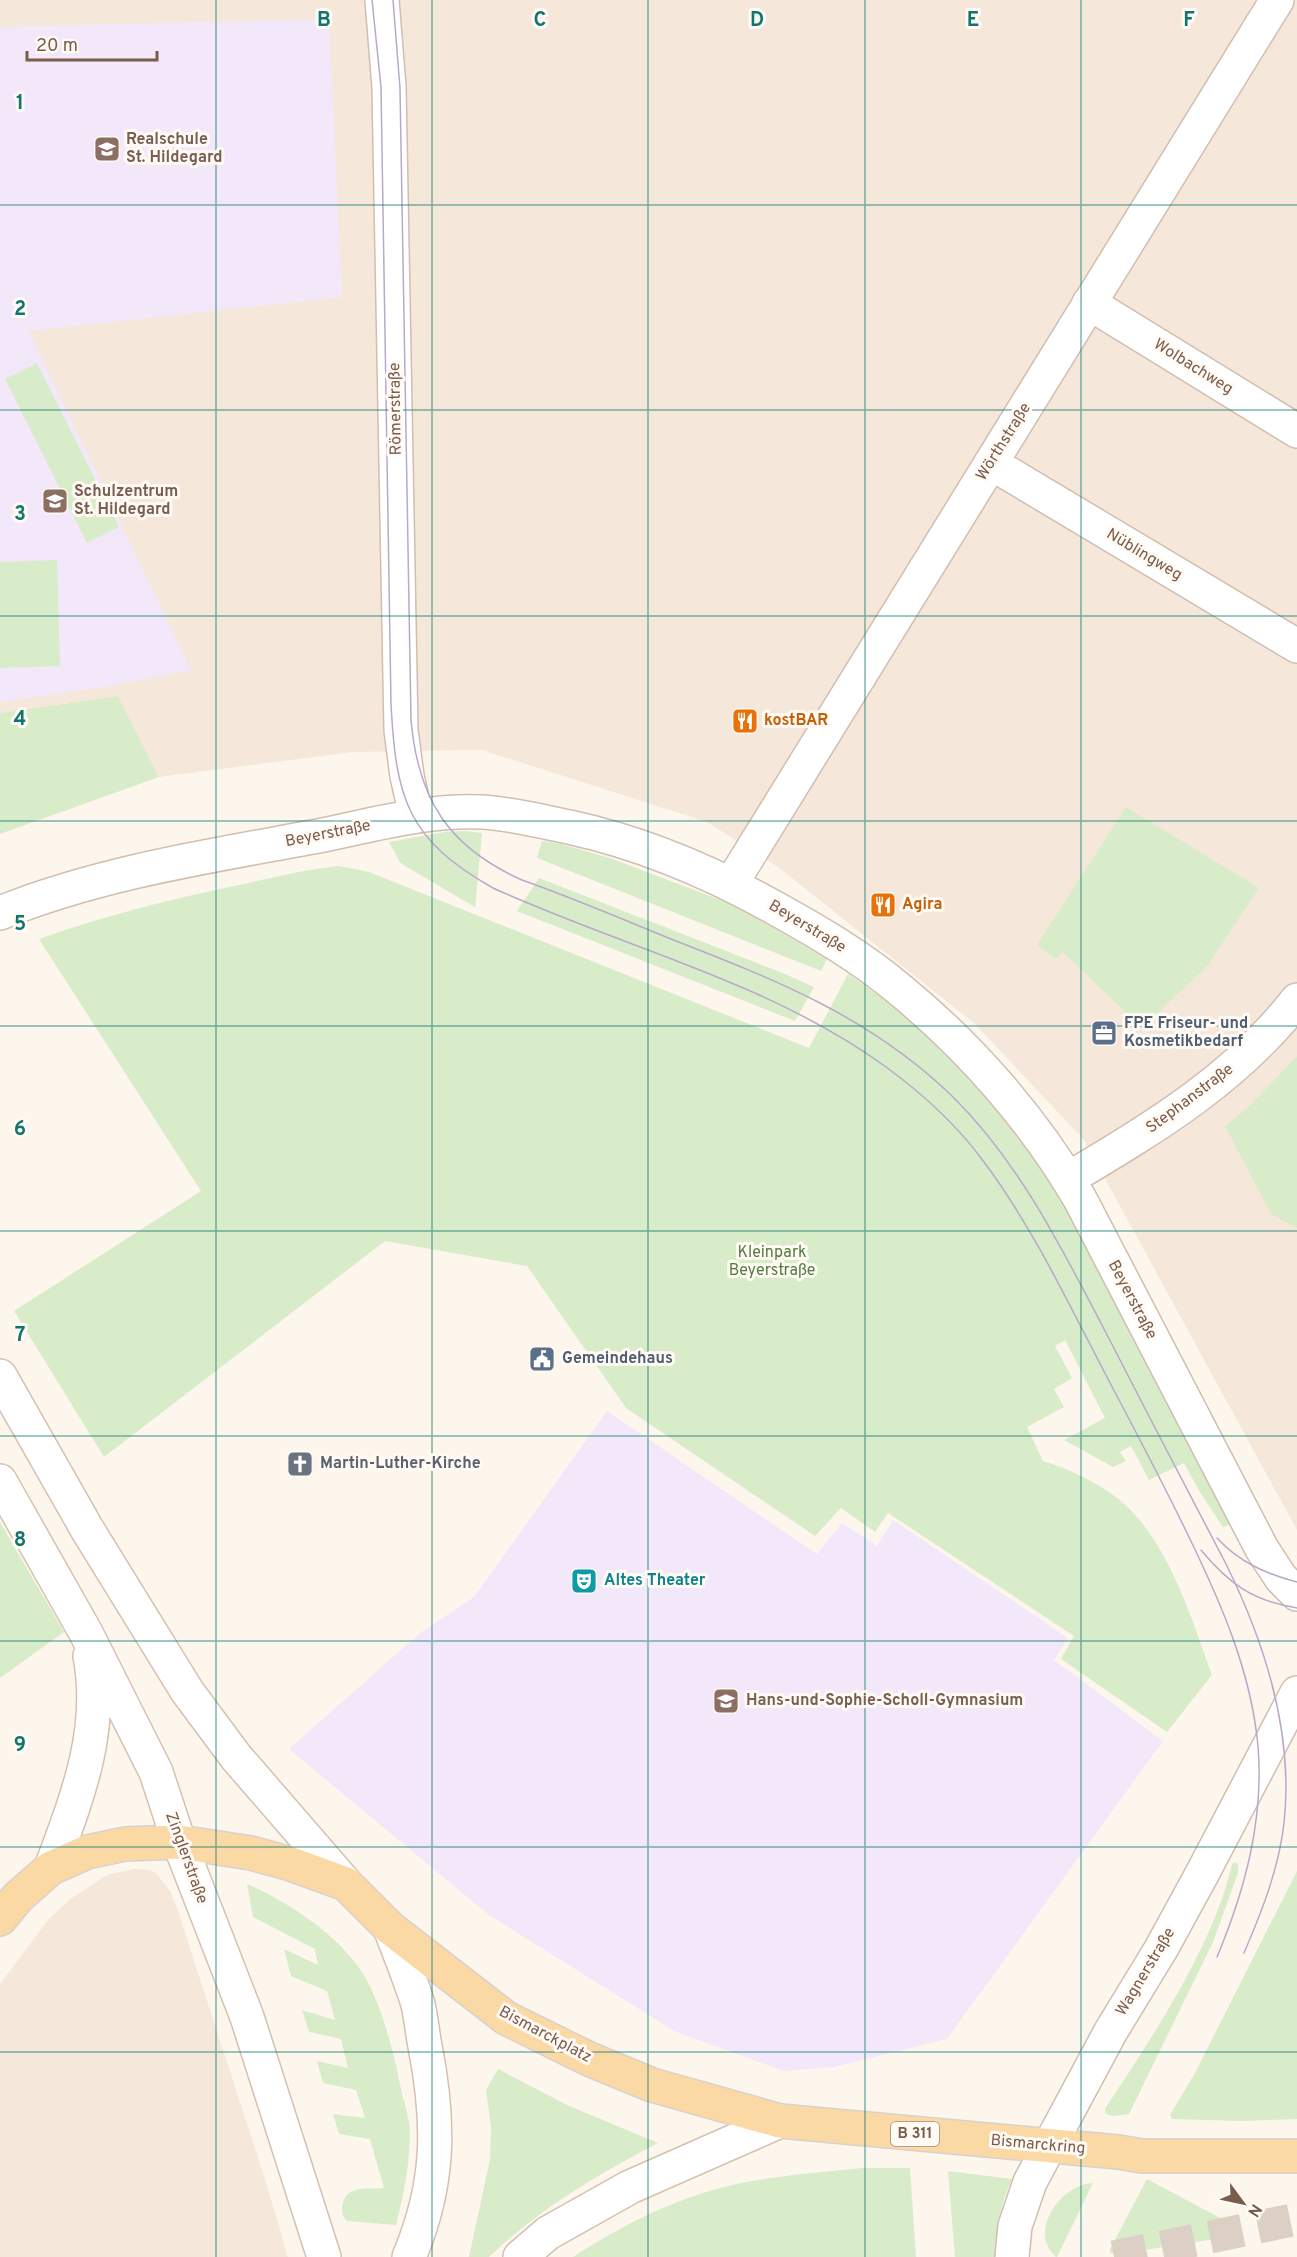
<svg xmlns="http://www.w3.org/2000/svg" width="1297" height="2257" font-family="Overpass,sans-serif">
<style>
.residential{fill:#f5e8da}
.education{fill:#f3e8fa}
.green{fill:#d8ecc9}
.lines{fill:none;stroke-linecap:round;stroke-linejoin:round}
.trunk-tunnel{stroke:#dcd0c4;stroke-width:33;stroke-dasharray:33 16;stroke-linecap:butt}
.minor-casing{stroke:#d1beb0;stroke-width:36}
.tertiary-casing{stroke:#d1beb0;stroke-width:36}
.secondary-casing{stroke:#d6c0b0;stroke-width:36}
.primary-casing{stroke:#dad1cd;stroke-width:36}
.minor{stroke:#fff;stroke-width:33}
.tertiary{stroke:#fff;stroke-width:33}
.secondary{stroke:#fff;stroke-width:33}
.primary{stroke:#fbd9a5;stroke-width:33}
.tram{stroke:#b9a8c9;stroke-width:1.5}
.grid{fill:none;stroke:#0f766e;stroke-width:1.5;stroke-opacity:0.55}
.labels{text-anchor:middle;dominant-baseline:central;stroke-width:6;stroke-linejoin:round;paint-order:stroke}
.shield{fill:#fffaf3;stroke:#a28b7f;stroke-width:1.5}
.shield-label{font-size:15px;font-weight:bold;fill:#7a5c4d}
.education-label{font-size:16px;font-weight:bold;fill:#785e54;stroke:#fffaf3;text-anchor:start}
.street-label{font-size:16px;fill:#7a5c4d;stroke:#fffaf3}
.food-label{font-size:16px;font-weight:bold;fill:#c56008;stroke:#fffaf3;text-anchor:start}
.service-label{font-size:16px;font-weight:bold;fill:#4e5e75;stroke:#fffaf3;text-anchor:start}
.park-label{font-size:16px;fill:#537a41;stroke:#fffaf3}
.worship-label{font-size:16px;font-weight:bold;fill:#5b616d;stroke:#fffaf3;text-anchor:start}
.culture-label{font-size:16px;font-weight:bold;fill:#0d838f;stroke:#fffaf3;text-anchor:start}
.grid-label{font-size:20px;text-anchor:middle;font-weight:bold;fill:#0f766e;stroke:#fffaf3;stroke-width:6;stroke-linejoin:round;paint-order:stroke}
</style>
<rect width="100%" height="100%" fill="#fdf6ec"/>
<g class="residential">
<path d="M 0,0 L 1297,0 L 1297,1530 L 1084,1140 L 974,1023 L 778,867 L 707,822 L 482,750 L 353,752 L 159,777 L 118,696 L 0,713 Z"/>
<path d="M 134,1869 L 149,1870 L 156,1873 L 170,1891 L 176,1905 L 265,2179 L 288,2257 L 0,2257 L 0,1984 L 48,1920 L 69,1900 L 107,1875 Z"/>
</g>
<g class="education">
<path d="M 329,19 L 342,297 L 29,331 L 191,670 L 112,686 L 0,702 L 0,27 Z"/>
<path d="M 607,1411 L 817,1554 L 842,1523 L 877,1546 L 893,1520 L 1068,1638 L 1054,1660 L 1163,1741 L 947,2039 L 834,2067 L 784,2071 L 674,2031 L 489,1915 L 289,1749 L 420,1633 L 474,1597 Z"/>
</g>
<g class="green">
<path d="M 37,363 L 119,527 L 87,543 L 5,379 Z"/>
<path d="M 57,560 L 60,666 L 0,668 L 0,562 Z"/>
<path d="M 118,696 L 159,777 L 0,834 L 0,713 Z"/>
<path d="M 1126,807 L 1259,888 L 1208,965 L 1142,1028 L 1063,952 L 1055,959 L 1037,945 Z"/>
<path d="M 465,831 L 482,833 L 475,907 L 405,866 L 400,862 L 389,842 L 445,832 Z"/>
<path d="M 542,841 L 561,844 L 610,858 L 736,906 L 827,959 L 821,971 L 537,858 Z"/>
<path d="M 339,866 L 369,872 L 809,1048 L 848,974 C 922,1024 988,1088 1037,1163 C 1072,1215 1099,1271 1128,1326 C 1163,1392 1197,1458 1232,1524 L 1223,1527 L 1201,1494 L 1184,1463 L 1149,1480 L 1131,1446 L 1120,1452 L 1126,1461 L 1113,1467 L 1064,1440 L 1105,1418 L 1065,1340 L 1055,1346 L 1072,1378 L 1054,1389 L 1064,1407 L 1027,1427 L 1043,1461 C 1069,1469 1095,1481 1117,1498 C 1167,1536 1191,1618 1212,1675 L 1167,1732 L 1061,1659 L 1074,1636 L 888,1513 L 875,1532 L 841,1508 L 815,1536 L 626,1408 L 527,1266 L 385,1241 L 104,1457 L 14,1311 L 201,1191 L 39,939 C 107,915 174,898 244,884 C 275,877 307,869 339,866 Z"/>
<path d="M 539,878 L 785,974 L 814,987 L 795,1021 L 517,911 Z"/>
<path d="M 1297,1056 L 1297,1228 L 1271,1214 L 1225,1126 L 1250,1106 Z"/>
<path d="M 0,1522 L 64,1632 L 0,1678 Z"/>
<path d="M 1236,1862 L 1238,1865 L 1238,1873 L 1213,1942 L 1129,2114 L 1113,2116 L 1106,2114 L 1105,2109 C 1151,2039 1214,1945 1232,1864 Z"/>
<path d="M 1297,1871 L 1297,2119 L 1241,2121 L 1172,2119 L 1170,2115 L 1195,2073 Z"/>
<path d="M 247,1884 C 287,1901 338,1935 362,1972 C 382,2003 395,2058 402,2094 C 405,2106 409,2118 410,2130 C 410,2163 404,2194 396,2225 L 347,2221 C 342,2216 341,2211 343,2203 C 348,2184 369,2190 384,2188 L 370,2139 L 339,2134 L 333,2114 L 365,2118 L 356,2090 L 323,2083 L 317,2061 L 348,2068 L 341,2039 L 309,2032 L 302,2010 L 335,2020 L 327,1991 L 291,1976 L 284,1949 L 318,1965 L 315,1949 L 253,1917 Z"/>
<path d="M 498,2069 L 567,2105 L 658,2143 C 597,2175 539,2209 489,2257 L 469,2257 L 490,2159 L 491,2127 L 486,2090 Z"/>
<path d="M 862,2168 L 910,2168 L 916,2257 L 573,2257 C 618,2228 665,2203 717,2189 C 764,2176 814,2173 862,2168 Z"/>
<path d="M 948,2171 L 1012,2179 C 1000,2206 995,2228 997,2257 L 955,2257 Z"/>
<path d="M 1147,2179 L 1222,2219 L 1228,2227 L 1225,2235 L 1221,2238 L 1119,2254 L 1110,2253 L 1110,2249 Z"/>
<path d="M 1093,2183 L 1057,2257 L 1056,2257 C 1027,2232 1061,2184 1093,2183 Z"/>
</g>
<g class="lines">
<path class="trunk-tunnel" d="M 1114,2257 L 1297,2219"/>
<defs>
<g id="minor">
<path d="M 382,0 L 389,87 L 401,730 L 407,776 L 416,816"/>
<path d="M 1089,303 L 1297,431"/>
<path d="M 991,463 L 1297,646"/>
<path d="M 731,884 L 1277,0"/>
<path d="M 0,913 C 102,872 211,856 318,836 C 373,825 427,809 483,812 C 512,814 540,821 569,827 C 643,843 709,871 775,908 C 818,932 861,957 899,989 C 970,1047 1034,1120 1080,1199 L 1262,1549 L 1281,1578 L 1297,1594"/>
<path d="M 1068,1179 C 1153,1128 1235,1080 1297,1000"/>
</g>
<path id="tertiary" d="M 1012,2257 L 1015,2226 L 1030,2182 L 1111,2031 L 1161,1949 L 1202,1874 L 1297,1693"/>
<g id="secondary">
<path d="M 0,1376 L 87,1529 L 187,1691 L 236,1757 L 346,1884"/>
<path d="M 0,1481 L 86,1633 L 156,1772 L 179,1842 L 247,2017 L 324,2257"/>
<path d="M 51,1868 C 77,1798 104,1731 90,1656"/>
<path d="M 390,1928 C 399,1952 409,1976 417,2001 C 421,2015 422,2031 425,2046 C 440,2123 440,2184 409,2257"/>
<path d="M 520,2257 L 548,2233 L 630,2187 L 780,2121"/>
</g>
<path id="primary" d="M 0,1919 L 18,1897 L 51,1868 L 87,1852 L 125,1844 L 179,1842 L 251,1853 L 291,1864 L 346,1884 L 390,1928 L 506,2018 L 589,2059 L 652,2085 L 780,2121 L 1118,2152 L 1142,2156 L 1297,2156"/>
</defs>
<use href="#minor" class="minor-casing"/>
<use href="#tertiary" class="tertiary-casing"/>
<use href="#secondary" class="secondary-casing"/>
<use href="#primary" class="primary-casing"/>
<use href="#minor" class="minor"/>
<use href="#tertiary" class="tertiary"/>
<use href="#secondary" class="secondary"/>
<use href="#primary" class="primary"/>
<g class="tram">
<path d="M 372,0 L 381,87 L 391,704 C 396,799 407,839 493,888 C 624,948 768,981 886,1067 C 923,1094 957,1125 984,1162 C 1034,1229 1070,1307 1109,1381 C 1136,1432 1163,1483 1188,1535 C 1221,1603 1251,1671 1258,1746 C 1264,1820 1245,1890 1217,1957"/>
<path d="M 393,0 L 400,88 L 411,720 C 418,799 448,847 522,880 C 573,898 622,919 671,939 C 776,980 871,1017 953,1097 C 1018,1161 1060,1245 1102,1325 C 1143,1405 1184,1484 1226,1564 C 1265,1643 1294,1733 1284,1823 C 1279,1868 1262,1911 1244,1953"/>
<path d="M 1217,1538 C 1239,1562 1266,1574 1297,1582"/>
<path d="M 1201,1550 C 1229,1584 1253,1601 1297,1608"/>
</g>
</g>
<path class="grid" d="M 216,0 L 216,2257M 432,0 L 432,2257M 648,0 L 648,2257M 865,0 L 865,2257M 1081,0 L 1081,2257M 0,205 L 1297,205M 0,410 L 1297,410M 0,616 L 1297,616M 0,821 L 1297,821M 0,1026 L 1297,1026M 0,1231 L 1297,1231M 0,1436 L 1297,1436M 0,1641 L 1297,1641M 0,1847 L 1297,1847M 0,2052 L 1297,2052"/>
<defs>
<symbol id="school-square" viewBox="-11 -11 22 22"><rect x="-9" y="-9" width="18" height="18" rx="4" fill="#8d6e63" stroke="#fffaf3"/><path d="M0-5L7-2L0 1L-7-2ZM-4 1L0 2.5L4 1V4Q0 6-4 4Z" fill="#fff"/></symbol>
<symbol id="restaurant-square" viewBox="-11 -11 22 22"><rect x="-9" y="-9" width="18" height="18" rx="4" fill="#e8710a" stroke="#fffaf3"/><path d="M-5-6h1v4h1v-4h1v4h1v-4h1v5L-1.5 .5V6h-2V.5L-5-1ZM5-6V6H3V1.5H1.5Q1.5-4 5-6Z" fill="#fff"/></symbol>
<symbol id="office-square" viewBox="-11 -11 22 22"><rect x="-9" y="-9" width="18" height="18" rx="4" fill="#5c6f8a" stroke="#fffaf3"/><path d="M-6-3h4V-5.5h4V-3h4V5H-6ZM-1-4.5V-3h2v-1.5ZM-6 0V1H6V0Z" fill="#fff"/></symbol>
<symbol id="civic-square" viewBox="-11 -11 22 22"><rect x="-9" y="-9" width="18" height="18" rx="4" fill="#5c6f8a" stroke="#fffaf3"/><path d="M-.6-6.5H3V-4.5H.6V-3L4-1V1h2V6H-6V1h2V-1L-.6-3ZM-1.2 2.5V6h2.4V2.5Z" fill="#fff"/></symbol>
<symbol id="church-square" viewBox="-11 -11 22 22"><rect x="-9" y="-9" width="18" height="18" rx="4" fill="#6b7280" stroke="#fffaf3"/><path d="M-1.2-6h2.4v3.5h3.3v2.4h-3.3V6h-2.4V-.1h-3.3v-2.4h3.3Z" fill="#fff"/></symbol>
<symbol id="theatre-square" viewBox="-11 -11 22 22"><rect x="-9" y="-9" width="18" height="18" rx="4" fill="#0f9aa8" stroke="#fffaf3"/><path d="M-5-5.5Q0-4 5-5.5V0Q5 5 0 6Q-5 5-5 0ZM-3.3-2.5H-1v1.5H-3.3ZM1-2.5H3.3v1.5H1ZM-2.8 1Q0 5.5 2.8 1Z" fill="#fff"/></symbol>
</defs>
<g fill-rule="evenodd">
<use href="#school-square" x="92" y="134" width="30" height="30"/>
<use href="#school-square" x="40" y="486" width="30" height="30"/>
<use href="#restaurant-square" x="730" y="706" width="30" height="30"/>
<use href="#restaurant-square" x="868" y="890" width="30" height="30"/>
<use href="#office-square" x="1089" y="1018" width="30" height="30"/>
<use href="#civic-square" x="527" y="1344" width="30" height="30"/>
<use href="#church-square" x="285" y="1449" width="30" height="30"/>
<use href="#theatre-square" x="569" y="1566" width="30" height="30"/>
<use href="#school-square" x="711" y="1686" width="30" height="30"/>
</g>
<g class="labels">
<rect class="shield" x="891" y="2122" width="48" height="24" rx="4.5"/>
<g class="shield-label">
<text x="915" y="2134">B 311</text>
</g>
<g class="education-label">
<text x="126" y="140">Realschule<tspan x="126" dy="18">St. Hildegard</tspan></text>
<text x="74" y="492">Schulzentrum<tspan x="74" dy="18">St. Hildegard</tspan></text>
<text x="746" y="1701">Hans-und-Sophie-Scholl-Gymnasium</text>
</g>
<g class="street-label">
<text transform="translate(1193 367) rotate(32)">Wolbachweg</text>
<text transform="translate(396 409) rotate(-91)">Römerstraße</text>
<text transform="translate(1004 442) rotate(-58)">Wörthstraße</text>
<text transform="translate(1144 555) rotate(31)">Nüblingweg</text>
<text transform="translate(328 834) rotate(-11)">Beyerstraße</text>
<text transform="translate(807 927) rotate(31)">Beyerstraße</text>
<text transform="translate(1190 1099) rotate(-37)">Stephanstraße</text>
<text transform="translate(1132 1300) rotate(62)">Beyerstraße</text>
<text transform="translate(186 1858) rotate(70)">Zinglerstraße</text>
<text transform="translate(1146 1972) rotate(-59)">Wagnerstraße</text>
<text transform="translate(545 2035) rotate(28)">Bismarckplatz</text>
<text transform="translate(1038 2145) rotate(5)">Bismarckring</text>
</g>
<g class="food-label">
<text x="764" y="721">kostBAR</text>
<text x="902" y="905">Agira</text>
</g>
<g class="service-label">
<text x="1124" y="1024">FPE Friseur- und<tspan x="1124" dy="18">Kosmetikbedarf</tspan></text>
<text x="562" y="1359">Gemeindehaus</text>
</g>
<g class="park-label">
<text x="772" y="1253">Kleinpark<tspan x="772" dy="18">Beyerstraße</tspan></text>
</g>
<g class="worship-label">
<text x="320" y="1464">Martin-Luther-Kirche</text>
</g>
<g class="culture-label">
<text x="604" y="1581">Altes Theater</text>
</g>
</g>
<g class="grid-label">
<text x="324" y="26">B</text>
<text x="540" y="26">C</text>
<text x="757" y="26">D</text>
<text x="973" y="26">E</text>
<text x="1189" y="26">F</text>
<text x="20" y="109">1</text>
<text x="20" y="315">2</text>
<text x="20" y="520">3</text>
<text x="20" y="725">4</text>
<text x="20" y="930">5</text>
<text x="20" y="1135">6</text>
<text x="20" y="1341">7</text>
<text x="20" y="1546">8</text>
<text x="20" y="1751">9</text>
</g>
<g transform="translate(1243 2203) rotate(123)" stroke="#fffaf3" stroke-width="4.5" paint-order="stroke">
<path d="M0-4.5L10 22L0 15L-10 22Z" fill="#7a5c4d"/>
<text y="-9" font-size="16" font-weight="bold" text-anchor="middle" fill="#7a5c4d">N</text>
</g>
<path d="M27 51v9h130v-9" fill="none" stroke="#7a5c4d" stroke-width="3"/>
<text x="36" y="51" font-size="18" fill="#7a5c4d" stroke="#fffaf3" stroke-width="4.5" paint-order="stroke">20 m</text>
</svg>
